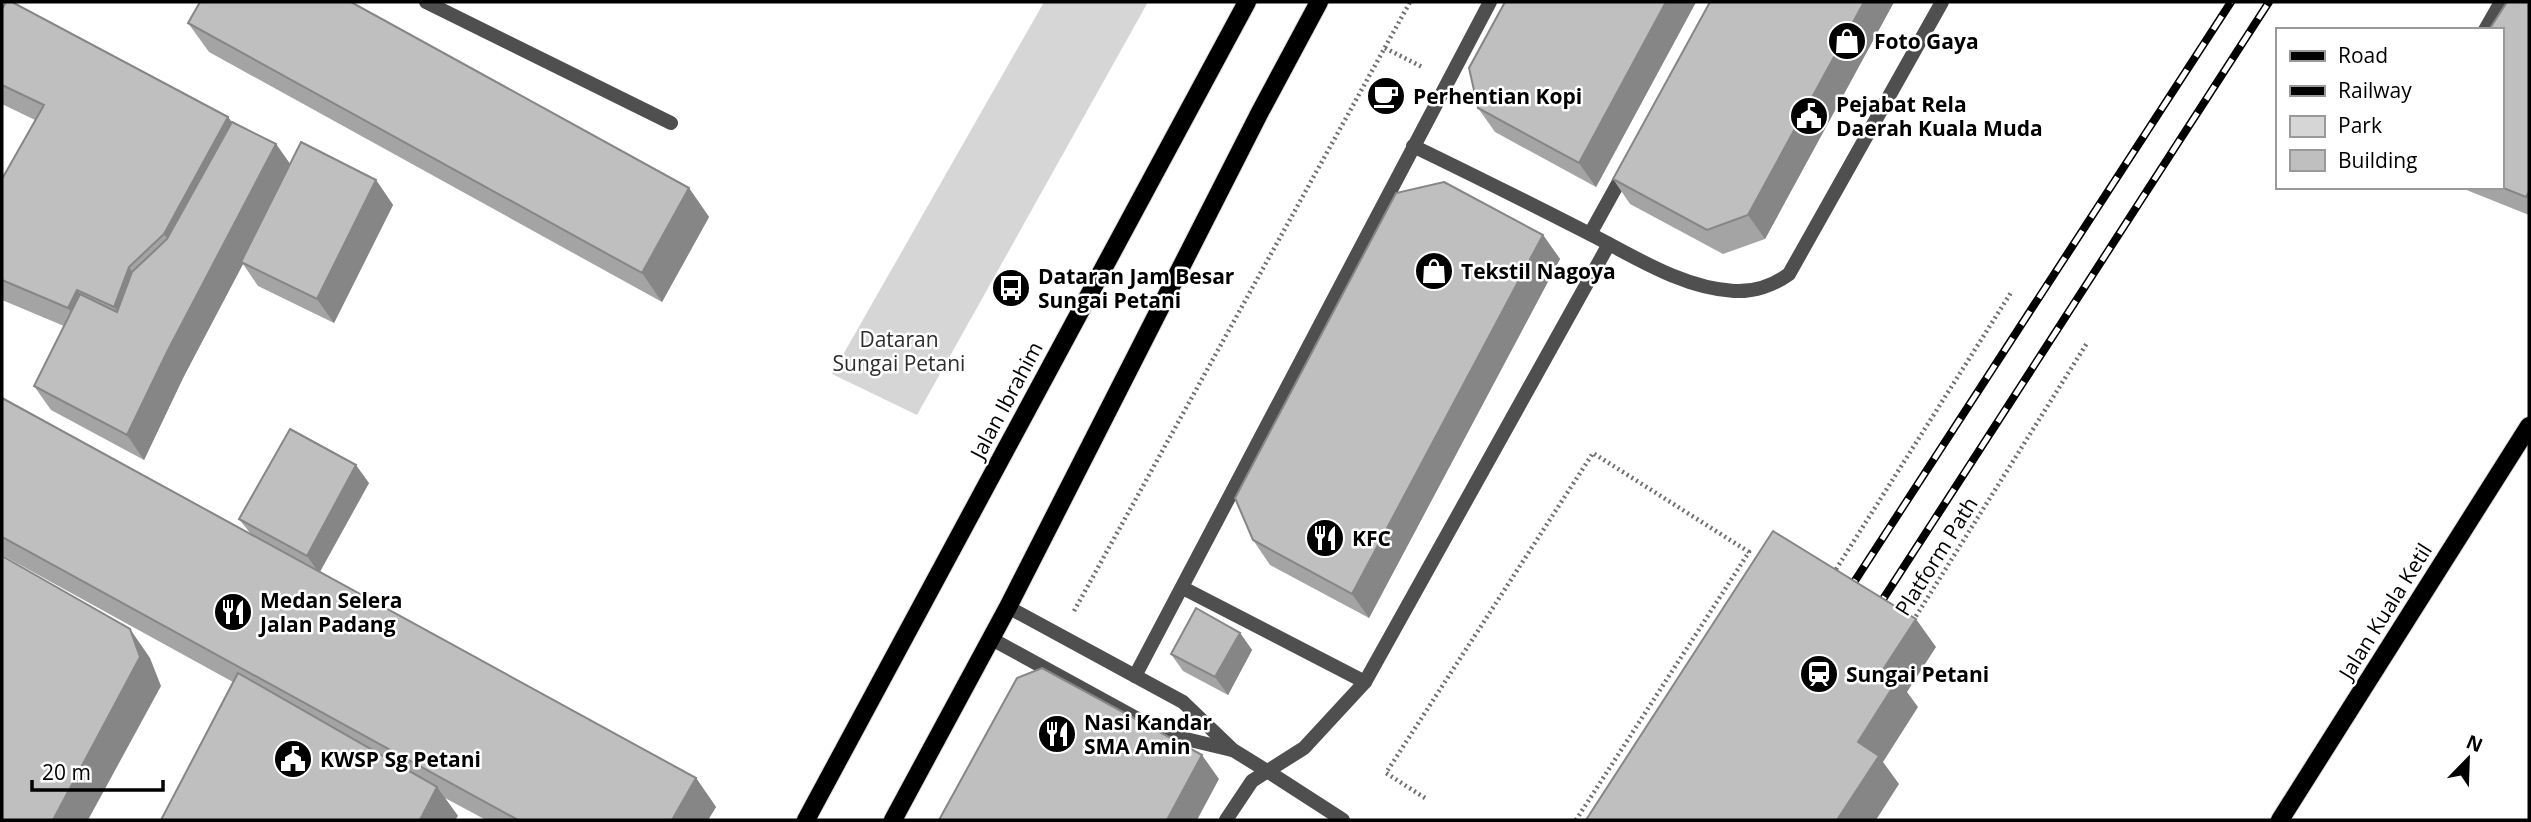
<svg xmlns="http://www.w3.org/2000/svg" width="2531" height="822" font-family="'Open Sans',sans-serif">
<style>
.green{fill:#d6d6d6}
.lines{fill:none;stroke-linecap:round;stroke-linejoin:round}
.primary-casing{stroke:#dbdbdb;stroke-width:20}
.path{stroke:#717171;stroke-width:4.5;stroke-dasharray:2 3.5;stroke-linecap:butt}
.service{stroke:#4f4f4f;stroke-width:14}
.minor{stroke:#4f4f4f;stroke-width:14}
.primary{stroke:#000;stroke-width:18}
.rail-casing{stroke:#000;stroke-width:8}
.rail{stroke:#fff;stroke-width:5;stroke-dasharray:16;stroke-linecap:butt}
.wall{fill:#a4a4a4}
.shaded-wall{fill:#868686}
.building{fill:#bfbfbf;stroke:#868686;stroke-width:2}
.labels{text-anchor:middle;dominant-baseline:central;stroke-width:5;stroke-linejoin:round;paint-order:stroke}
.poi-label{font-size:21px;font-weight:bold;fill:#000;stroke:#fff;text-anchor:start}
.park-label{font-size:21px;fill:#2d2d2d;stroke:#fff}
.street-label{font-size:21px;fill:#000;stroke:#fff}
</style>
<rect width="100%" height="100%" fill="#fff"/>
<path class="green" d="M 1044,2 L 1148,2 L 917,415 L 832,374 Z"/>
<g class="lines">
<defs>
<g id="primary">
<path d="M 806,820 L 1247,2"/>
<path d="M 893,820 L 1008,607 L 1260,112 L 1319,2"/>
<path d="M 2280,820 L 2529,426"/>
</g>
</defs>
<use href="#primary" class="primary-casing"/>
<g class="path">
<path d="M 1385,48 L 1424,68"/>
<path d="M 1833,574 L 2012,291"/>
<path d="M 1074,611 L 1410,2"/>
<path d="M 1913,621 L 2087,343"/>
<path d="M 1425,798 L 1386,773 L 1593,453 L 1749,552 L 1576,820"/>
</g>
<g class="service">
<path d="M 426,2 L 671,123"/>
<path d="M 2485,30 L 2501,2"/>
<path d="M 1590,234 L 1626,169"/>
<path d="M 1267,771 L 1343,820"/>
<path d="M 1226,820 L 1252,781 L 1304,748 L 1365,682 L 1609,244"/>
</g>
<g class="minor">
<path d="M 1413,146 C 1471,174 1529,203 1586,232 C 1632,255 1681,288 1734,291 C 1754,292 1774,285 1789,274 L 1942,2"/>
<path d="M 1183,588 L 1365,682"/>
<path d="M 1008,607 L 1183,702 L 1233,750 L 1267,771"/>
<path d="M 990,638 L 1165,734 L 1232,750"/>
<path d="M 1135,676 L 1490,2"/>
</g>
<use href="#primary" class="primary"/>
<defs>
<g id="rail">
<path d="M 1847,593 L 2231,2"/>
<path d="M 1876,610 L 2269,2"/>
</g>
</defs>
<use href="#rail" class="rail-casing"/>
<use href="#rail" class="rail"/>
</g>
<g class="wall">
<path d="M 1505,2 L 1696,2 L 1596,187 L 1495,132 L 1478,108 Z"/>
<path d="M 1710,2 L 1894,2 L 1765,239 L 1723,254 L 1630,204 L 1613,179 Z"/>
<path d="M 2529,2 L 2529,215 L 2459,187 L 2501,187 L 2501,30 Z"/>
<path d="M 2,9 L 228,117 L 232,122 L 276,144 L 290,164 L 376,180 L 393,205 L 334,323 L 258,286 L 243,264 L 184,376 L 144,460 L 51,410 L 34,386 L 64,326 L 2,300 L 2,179 L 35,120 L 2,104 Z"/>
<path d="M 188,23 L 689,188 L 709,217 L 662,302 L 209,52 Z"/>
<path d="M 1543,235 L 1560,259 L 1369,618 L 1270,565 L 1253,540 Z"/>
<path d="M 2,398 L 250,533 L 239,519 L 369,483 L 320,572 L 696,778 L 716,807 L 708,820 L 486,820 L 445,798 L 458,816 L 233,682 L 2,555 Z"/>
<path d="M 1240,633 L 1252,650 L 1228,695 L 1183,671 L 1171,654 Z"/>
</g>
<g class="shaded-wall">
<path d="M 1666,2 L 1696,2 L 1596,187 L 1579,163 Z"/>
<path d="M 1864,2 L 1894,2 L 1765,239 L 1748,215 Z"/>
<path d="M 228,117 L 248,146 L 184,263 L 164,234 Z"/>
<path d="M 276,144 L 293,168 L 241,262 L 243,264 L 184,376 L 144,460 L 127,435 L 167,352 Z"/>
<path d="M 376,180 L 393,205 L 334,323 L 317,299 Z"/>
<path d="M 689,188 L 709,217 L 662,302 L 642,273 Z"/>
<path d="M 1543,235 L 1560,259 L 1369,618 L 1352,594 Z"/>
<path d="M 129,267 L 149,296 L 134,336 L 114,307 Z"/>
<path d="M 77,290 L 97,318 L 88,337 L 68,308 Z"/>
<path d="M 356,465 L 369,483 L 319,573 L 307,556 Z"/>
<path d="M 1916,619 L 1936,647 L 1907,692 L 1918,707 L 1883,762 L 1899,784 L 1876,820 L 1837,820 L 1858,742 L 1882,671 Z"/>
<path d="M 130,629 L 150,658 L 161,686 L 88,820 L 53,820 Z"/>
<path d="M 1240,633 L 1252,650 L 1228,695 L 1215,677 Z"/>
<path d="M 1202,755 L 1219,779 L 1197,820 L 1167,820 Z"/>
<path d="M 696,778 L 716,807 L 708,820 L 672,820 Z"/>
<path d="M 437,787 L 458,816 L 455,820 L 420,820 Z"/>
</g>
<g class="building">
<path d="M 6,2 L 12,2 L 228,117 L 164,234 L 129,267 L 114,307 L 77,290 L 68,308 L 2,280 L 2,179 L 44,105 L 2,85 L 2,9 Z"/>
<path d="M 200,2 L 351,2 L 689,188 L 642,273 L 188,23 Z"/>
<path d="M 1505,2 L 1666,2 L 1579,163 L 1478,108 L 1469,68 Z"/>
<path d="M 1710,2 L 1864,2 L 1748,215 L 1707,230 L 1613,179 Z"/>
<path d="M 2507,2 L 2529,2 L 2529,192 L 2526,197 L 2501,187 L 2501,30 L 2489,30 Z"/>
<path d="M 232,122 L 276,144 L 167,352 L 127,435 L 34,386 L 80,294 L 117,312 L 132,272 L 167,239 Z"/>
<path d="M 301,142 L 376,180 L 317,299 L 241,262 Z"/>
<path d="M 1444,182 L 1543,235 L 1352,594 L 1253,540 L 1235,498 L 1396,193 Z"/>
<path d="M 2,398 L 696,778 L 672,820 L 518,820 L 2,537 Z"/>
<path d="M 290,429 L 356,465 L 307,556 L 239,519 Z"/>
<path d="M 1773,531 L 1916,619 L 1882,671 L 1898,679 L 1858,742 L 1879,756 L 1837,820 L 1586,820 Z"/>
<path d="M 2,556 L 130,629 L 140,657 L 53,820 L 2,820 Z"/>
<path d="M 1196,608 L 1240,633 L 1215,677 L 1171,654 Z"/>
<path d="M 1042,668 L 1202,755 L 1167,820 L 939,820 L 1017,678 Z"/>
<path d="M 238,673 L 437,787 L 420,820 L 161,820 Z"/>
</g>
<defs>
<symbol id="shop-disc" viewBox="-11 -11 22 22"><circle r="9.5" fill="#000" stroke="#fff"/><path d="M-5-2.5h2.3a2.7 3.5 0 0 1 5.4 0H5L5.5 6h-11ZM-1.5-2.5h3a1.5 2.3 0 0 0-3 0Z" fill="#fff"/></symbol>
<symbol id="cafe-disc" viewBox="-11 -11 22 22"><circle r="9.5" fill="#000" stroke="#fff"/><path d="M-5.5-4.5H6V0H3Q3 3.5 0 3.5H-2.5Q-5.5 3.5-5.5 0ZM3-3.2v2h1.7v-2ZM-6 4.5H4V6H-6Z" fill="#fff"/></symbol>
<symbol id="civic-disc" viewBox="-11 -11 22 22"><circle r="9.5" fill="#000" stroke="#fff"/><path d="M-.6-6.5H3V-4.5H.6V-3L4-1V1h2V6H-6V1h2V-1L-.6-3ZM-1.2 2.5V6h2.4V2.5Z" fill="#fff"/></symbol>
<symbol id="bus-disc" viewBox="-11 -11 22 22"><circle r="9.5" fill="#000" stroke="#fff"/><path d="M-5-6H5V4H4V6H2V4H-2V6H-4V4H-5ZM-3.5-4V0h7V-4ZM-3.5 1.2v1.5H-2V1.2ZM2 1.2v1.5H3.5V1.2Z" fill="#fff"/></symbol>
<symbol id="restaurant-disc" viewBox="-11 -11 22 22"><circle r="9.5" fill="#000" stroke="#fff"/><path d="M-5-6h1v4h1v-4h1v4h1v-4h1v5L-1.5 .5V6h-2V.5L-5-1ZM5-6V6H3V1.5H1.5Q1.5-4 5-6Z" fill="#fff"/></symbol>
<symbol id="station-disc" viewBox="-11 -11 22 22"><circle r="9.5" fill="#000" stroke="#fff"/><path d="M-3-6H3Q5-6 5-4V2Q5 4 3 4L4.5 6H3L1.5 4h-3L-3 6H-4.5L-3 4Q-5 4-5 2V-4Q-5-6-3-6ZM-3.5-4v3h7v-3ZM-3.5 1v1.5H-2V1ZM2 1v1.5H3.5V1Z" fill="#fff"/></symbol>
</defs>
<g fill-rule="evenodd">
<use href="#shop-disc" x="1825" y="19" width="44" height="44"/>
<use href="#cafe-disc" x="1364" y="74" width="44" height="44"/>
<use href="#civic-disc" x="1787" y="94" width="44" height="44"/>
<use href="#shop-disc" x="1412" y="249" width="44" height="44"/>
<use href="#bus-disc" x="989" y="266" width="44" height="44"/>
<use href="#restaurant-disc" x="1303" y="516" width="44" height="44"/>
<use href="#restaurant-disc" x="211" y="590" width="44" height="44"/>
<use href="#station-disc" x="1797" y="652" width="44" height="44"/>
<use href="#restaurant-disc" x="1035" y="712" width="44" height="44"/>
<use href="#civic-disc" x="271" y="737" width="44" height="44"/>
</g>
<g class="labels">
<g class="poi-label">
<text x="1874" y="41">Foto Gaya</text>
<text x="1413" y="96">Perhentian Kopi</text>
<text x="1836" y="104">Pejabat Rela<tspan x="1836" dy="24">Daerah Kuala Muda</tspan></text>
<text x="1461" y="271">Tekstil Nagoya</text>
<text x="1038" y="276">Dataran Jam Besar<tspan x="1038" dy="24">Sungai Petani</tspan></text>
<text x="1352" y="538">KFC</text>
<text x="260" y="600">Medan Selera<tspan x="260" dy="24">Jalan Padang</tspan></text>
<text x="1846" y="674">Sungai Petani</text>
<text x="1084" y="722">Nasi Kandar<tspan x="1084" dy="24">SMA Amin</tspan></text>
<text x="320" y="759">KWSP Sg Petani</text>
</g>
<g class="park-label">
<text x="899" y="339">Dataran<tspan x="899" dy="24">Sungai Petani</tspan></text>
</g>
<g class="street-label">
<text transform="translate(1006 400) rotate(-62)">Jalan Ibrahim</text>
<text transform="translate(1936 556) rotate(-58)">Platform Path</text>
<text transform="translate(2385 611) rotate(-58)">Jalan Kuala Ketil</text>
</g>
</g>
<rect width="2531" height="822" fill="none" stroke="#000000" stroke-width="7"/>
<rect x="2276" y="28" width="228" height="161" fill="#ffffff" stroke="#999999" stroke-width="2"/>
<rect x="2290" y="51" width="35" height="10" fill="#000000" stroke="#999999" stroke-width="2"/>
<text x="2338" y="63" font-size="21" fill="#000000">Road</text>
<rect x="2290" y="86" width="35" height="10" fill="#000000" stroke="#999999" stroke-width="2"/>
<text x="2338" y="98" font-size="21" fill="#000000">Railway</text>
<rect x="2290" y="116" width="35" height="21" fill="#d6d6d6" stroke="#999999" stroke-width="2"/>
<text x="2338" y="133" font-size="21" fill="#000000">Park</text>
<rect x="2290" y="150" width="35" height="21" fill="#bfbfbf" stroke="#999999" stroke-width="2"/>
<text x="2338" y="168" font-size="21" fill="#000000">Building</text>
<g transform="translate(2468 759) rotate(23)" stroke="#ffffff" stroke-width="5" paint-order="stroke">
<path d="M0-5L12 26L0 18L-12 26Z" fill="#000000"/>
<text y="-10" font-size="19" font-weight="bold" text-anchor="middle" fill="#000000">N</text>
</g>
<path d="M32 780v10h131v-10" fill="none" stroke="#000000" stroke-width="3.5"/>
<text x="42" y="780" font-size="21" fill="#000000" stroke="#ffffff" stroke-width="5" paint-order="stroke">20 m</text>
</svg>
